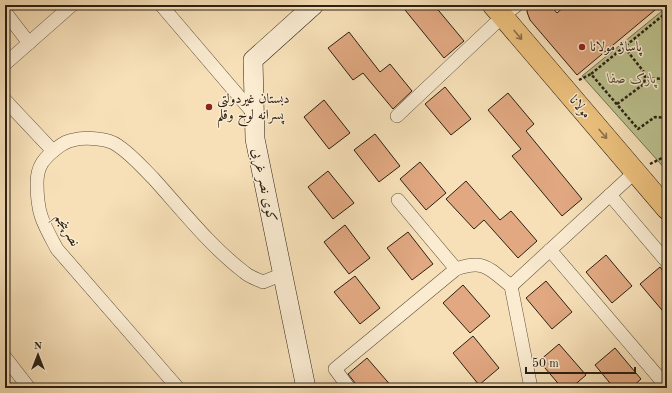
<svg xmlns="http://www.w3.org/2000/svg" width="672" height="393" font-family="'Old Standard TT',Amiri,serif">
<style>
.park{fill:#bcc28f;stroke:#737152}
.building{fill:#e1a881;stroke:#2a2014}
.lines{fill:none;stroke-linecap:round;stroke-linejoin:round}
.street-casing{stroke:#5d503d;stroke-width:14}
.secondary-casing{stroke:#2a2014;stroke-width:20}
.primary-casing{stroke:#2a2014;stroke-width:22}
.path{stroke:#2a2014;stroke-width:2.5;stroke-dasharray:3 2;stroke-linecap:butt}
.street{stroke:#faebd1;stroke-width:13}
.secondary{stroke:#faebd1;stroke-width:19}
.primary{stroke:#ecc07c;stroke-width:21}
.oneway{stroke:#8b7048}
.poi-dot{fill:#8f2418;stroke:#faebd1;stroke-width:1.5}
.labels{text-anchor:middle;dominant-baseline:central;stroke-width:3;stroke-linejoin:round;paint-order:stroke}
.poi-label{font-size:14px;fill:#2a2014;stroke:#faebd1;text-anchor:start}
.park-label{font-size:14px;font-style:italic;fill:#565139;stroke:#faebd1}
.street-label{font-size:14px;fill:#2a2014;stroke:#faebd1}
</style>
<rect width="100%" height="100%" fill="#f7e0b8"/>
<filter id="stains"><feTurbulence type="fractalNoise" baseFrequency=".005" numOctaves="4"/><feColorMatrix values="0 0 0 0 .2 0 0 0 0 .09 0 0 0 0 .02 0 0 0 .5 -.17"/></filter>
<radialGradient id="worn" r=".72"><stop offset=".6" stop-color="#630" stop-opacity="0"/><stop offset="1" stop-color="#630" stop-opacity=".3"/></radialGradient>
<path class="park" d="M 667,7 L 667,171 L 582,76 Z"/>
<g class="building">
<path d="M 401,5 L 434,5 L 464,41 L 444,58 Z"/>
<path d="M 528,5 L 550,5 L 557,13 L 566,5 L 661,5 L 577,75 L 530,20 L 527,12 Z"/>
<path d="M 349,32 L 380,72 L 390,64 L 412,91 L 393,109 L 363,73 L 353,80 L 328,48 Z"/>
<path d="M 445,87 L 471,119 L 451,135 L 425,104 Z"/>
<path d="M 508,93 L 534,124 L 526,131 L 582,199 L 562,216 L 512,156 L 521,149 L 488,110 Z"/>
<path d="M 324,100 L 350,133 L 329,149 L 304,117 Z"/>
<path d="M 375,134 L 400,166 L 379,182 L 354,150 Z"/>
<path d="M 420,162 L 446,193 L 426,210 L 400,179 Z"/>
<path d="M 328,171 L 354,203 L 333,219 L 308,187 Z"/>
<path d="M 466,181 L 500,220 L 511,211 L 537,241 L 518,258 L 484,220 L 474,229 L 446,199 Z"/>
<path d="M 345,225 L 370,258 L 349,274 L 324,242 Z"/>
<path d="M 408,232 L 433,264 L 412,280 L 387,248 Z"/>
<path d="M 606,255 L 632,286 L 612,303 L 586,272 Z"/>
<path d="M 660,267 L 667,276 L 667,316 L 640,284 Z"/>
<path d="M 355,276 L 380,308 L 360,324 L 334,292 Z"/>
<path d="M 546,281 L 572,312 L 552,329 L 526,298 Z"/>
<path d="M 463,285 L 490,316 L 470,333 L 443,303 Z"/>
<path d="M 473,336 L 499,368 L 479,385 L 453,353 Z"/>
<path d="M 559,344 L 586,375 L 571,388 L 562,388 L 539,361 Z"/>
<path d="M 615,348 L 641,379 L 631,388 L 614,388 L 595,365 Z"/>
<path d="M 367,358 L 393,388 L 359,388 L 348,374 Z"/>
</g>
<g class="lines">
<defs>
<g id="street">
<path d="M 161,5 L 254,114"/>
<path d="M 5,12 L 29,43"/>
<path d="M 5,64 L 72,5"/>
<path d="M 5,100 L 53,151"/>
<path d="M 397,116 L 503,16 L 517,5"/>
<path d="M 610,195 L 667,262"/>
<path d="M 398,200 L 456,269"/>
<path d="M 550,250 L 667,387"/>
<path d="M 511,286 L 635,172"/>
<path d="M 5,357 L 29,388"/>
<path d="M 178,388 L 57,249 C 43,223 37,214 37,183 C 37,166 44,158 57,148 C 62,144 67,141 73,140 C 85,137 107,138 117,145 C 131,154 142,167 153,178 C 182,210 210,246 244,272 C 249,277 257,279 263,282 L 283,274"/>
<path d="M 349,388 L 335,369 L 456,269 C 485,259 489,269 511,286 L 531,388"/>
</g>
<path id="secondary" d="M 306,388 L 255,139 L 253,60 L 314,5"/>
<path id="primary" d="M 493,5 L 667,209"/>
</defs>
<use href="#street" class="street-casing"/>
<use href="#secondary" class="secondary-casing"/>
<use href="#primary" class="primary-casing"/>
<g class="path">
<path d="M 667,12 L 591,74 L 638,129 L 655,117 L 667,118"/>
<path d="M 624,47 L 644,72 L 645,78 L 667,79"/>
<path d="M 579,80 L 591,74"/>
<path d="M 617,104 L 644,84 L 645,78"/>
<path d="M 667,154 L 664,157 L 667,160"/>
<path d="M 650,164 L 664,157"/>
</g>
<use href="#street" class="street"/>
<use href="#secondary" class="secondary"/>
<use href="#primary" class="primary"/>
</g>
<defs><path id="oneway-shaft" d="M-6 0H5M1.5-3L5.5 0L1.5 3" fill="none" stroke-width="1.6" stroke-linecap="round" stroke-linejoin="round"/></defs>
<g class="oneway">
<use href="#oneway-shaft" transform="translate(518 35) rotate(50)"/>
<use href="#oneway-shaft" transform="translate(603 134) rotate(50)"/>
</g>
<g class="poi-dot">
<circle cx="582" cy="47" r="4"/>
<circle cx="209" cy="107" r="4"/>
</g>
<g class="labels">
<g class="poi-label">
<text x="590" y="47">پاساژ مولانا</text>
<text x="217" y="99">دبستان غیردولتی<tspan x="217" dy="16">پسرانه لوح وقلم</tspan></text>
</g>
<g class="park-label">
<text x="632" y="79">پارک صفا</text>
</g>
<g class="street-label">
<text transform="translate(580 107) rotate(50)">مولانا</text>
<text transform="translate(264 185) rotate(78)">کوی نصر غربی</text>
<text transform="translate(67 230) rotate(59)">نصرپنجم</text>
</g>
</g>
<rect width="672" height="393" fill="none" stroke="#f7e0b8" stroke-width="20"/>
<rect x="6" y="6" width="660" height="381" fill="none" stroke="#2a2014" stroke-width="2"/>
<rect x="10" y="10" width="652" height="373" fill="none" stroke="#2a2014"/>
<g transform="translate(38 355)" stroke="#faebd1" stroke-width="3" paint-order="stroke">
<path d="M0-3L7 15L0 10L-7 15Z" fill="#2a2014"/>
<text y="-6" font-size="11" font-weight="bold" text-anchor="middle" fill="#2a2014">N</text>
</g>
<path d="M526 367v6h109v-6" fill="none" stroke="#2a2014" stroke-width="2"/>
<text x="532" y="367" font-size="12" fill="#2a2014" stroke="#faebd1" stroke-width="3" paint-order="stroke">50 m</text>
<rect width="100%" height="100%" filter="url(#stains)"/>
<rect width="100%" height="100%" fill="url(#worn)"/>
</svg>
